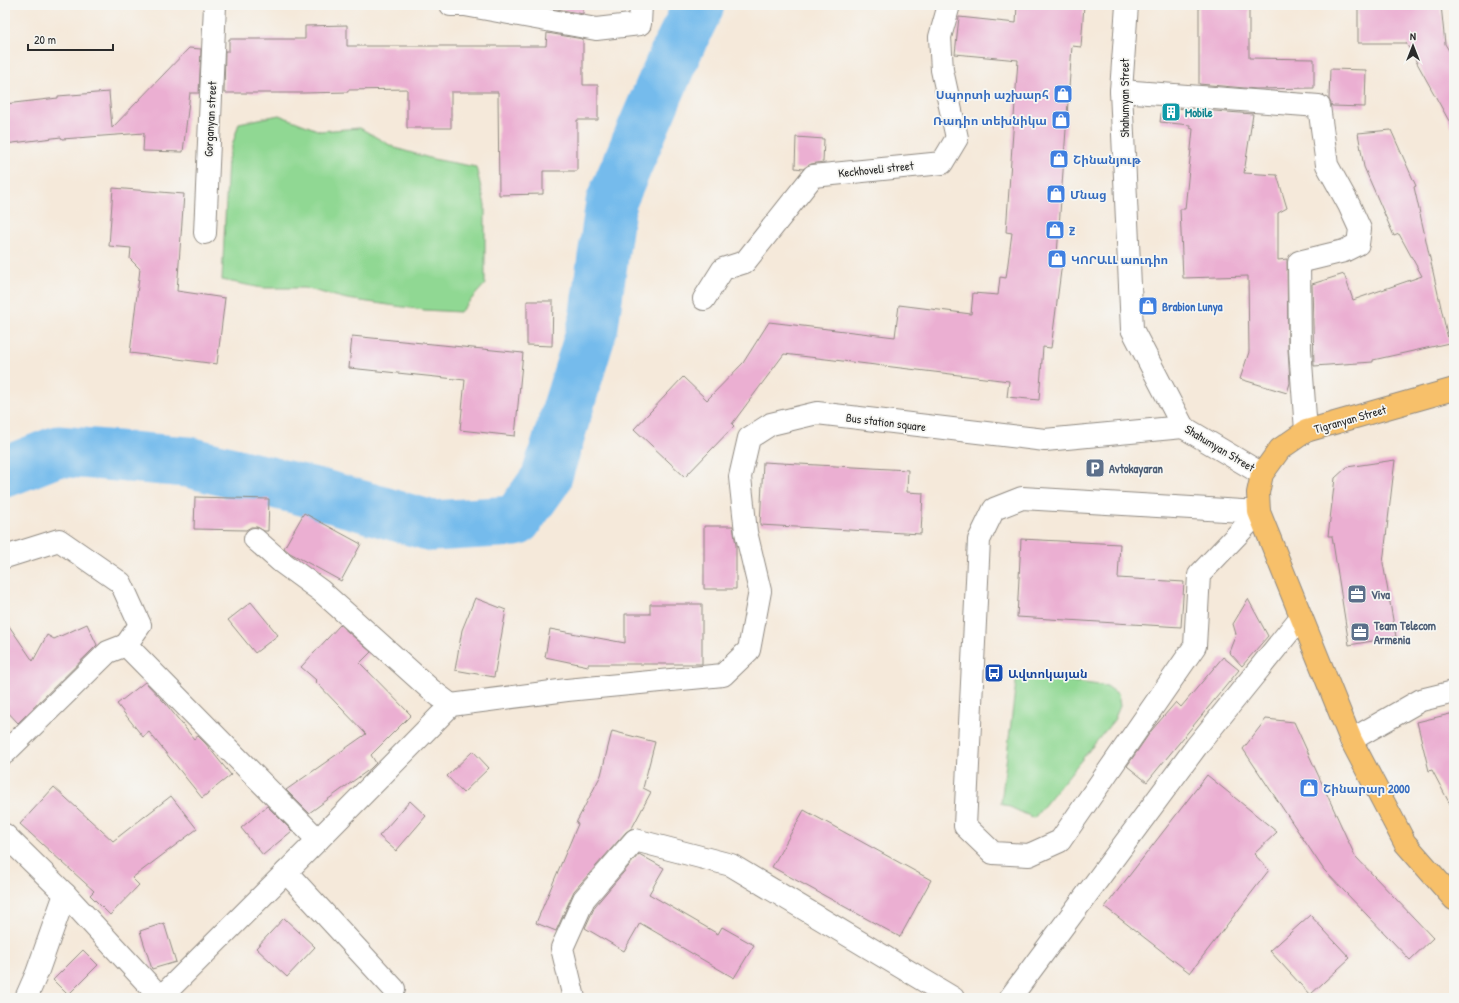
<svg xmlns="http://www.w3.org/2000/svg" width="1459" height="1003" font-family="'Patrick Hand','Noto Sans Armenian',sans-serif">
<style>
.green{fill:#90d893;stroke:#5e825f}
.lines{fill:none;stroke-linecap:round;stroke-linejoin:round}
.river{stroke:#74bbec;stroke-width:51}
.building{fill:#ebafd2}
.minor-casing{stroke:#908a82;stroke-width:24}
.highway-casing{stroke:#908a82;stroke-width:24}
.minor{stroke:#fff;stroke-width:22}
.highway{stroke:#f7c06b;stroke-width:22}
.labels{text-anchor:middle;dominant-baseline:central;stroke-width:3.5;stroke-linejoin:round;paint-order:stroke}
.shop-label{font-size:12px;font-weight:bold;fill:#366cbe;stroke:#f6f6f2;text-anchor:start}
.street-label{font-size:12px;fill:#2b2b2b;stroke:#f6f6f2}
.culture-label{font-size:12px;font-weight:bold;fill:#0d838f;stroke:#f6f6f2;text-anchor:start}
.service-label{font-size:12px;font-weight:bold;fill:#4e5e75;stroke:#f6f6f2;text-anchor:start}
.transit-label{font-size:12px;font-weight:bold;fill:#164399;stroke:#f6f6f2;text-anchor:start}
</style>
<rect width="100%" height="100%" fill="#f6f6f2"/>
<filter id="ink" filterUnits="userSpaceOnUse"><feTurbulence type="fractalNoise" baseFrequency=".025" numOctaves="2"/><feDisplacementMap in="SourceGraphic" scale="8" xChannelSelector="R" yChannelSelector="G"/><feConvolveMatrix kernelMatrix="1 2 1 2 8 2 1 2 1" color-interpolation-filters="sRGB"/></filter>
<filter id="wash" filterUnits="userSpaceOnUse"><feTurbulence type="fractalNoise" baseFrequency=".012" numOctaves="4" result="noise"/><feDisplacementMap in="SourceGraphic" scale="16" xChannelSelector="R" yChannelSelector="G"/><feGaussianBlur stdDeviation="0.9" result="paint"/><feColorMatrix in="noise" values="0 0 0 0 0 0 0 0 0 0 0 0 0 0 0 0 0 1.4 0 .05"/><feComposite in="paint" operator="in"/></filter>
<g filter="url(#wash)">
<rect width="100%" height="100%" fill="#f5e9da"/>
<g class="green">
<path d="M 279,115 L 320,131 L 360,128 L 395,148 L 433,159 L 476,167 L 485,205 L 485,284 L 460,312 L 424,310 L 347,299 L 304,288 L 262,288 L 222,280 L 228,159 L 239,123 Z"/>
<path d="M 1017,674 L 1107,686 L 1118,694 L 1120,706 L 1114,720 L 1034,818 L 1001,803 Z"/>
</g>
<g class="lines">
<path class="river" d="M 5,472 L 58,451 L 188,462 L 323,495 L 432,526 L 516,521 L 546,479 L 593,326 L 611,202 L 675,54 L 699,5"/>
</g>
<g id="blocks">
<g class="building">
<path d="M 547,5 L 583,5 L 583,14 L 547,7 Z"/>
<path d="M 1017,5 L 1084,5 L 1081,47 L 1072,46 L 1057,255 L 1063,255 L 1051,348 L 1043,347 L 1039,400 L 1007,397 L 1009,381 L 784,354 L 732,424 L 734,426 L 685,477 L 634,429 L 683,377 L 707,400 L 743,363 L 769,322 L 895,337 L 899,305 L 971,314 L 973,293 L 998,295 L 1000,277 L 1006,278 L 1012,233 L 1006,232 L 1018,60 L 955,54 L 959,17 L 1016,23 Z"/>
<path d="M 1199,5 L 1249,5 L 1249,58 L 1314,59 L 1314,88 L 1256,89 L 1199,84 Z"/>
<path d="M 1358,5 L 1441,5 L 1445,44 L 1454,59 L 1454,130 L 1406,43 L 1358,43 Z"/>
<path d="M 347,25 L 347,46 L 546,46 L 547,33 L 583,39 L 583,85 L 598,85 L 598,120 L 577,120 L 577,171 L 543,171 L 543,194 L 499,195 L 498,92 L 451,92 L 451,128 L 407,128 L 407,89 L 348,90 L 348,92 L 304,93 L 224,93 L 225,51 L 229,51 L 229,39 L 305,39 L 305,26 Z"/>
<path d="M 189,48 L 201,49 L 199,93 L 190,93 L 183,152 L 143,151 L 144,133 L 62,139 L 61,137 L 5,144 L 5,104 L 58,98 L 58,96 L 109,92 L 112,128 Z"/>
<path d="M 1330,69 L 1366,70 L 1365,107 L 1332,106 L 1329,99 Z"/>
<path d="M 1162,107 L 1253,114 L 1244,173 L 1277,175 L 1287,208 L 1278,213 L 1278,260 L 1287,259 L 1288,349 L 1290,383 L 1287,393 L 1240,379 L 1249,352 L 1248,276 L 1183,278 L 1180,209 L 1185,209 L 1193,129 L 1190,128 L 1190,125 L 1160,122 Z"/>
<path d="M 1391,130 L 1416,186 L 1414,187 L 1449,343 L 1373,360 L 1373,362 L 1314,366 L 1312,284 L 1344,274 L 1353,300 L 1422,276 L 1399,234 L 1394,236 L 1364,167 L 1358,133 Z"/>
<path d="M 796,137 L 824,139 L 823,162 L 811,164 L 803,169 L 795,168 Z"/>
<path d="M 113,188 L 184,194 L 177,291 L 225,298 L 217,364 L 130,353 L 140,269 L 130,259 L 131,248 L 109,246 Z"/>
<path d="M 527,301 L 553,301 L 552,346 L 527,345 Z"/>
<path d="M 352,336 L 523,353 L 515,436 L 460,430 L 465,380 L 349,368 Z"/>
<path d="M 1395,460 L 1383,563 L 1396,637 L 1349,645 L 1332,536 L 1328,536 L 1335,478 L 1347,467 Z"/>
<path d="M 763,462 L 908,470 L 907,492 L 923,493 L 921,534 L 760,525 Z"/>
<path d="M 195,497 L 269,499 L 268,531 L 264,531 L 257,527 L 251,527 L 246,530 L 194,529 Z"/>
<path d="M 304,513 L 361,544 L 341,581 L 290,553 L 284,548 Z"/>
<path d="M 704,526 L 733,526 L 736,545 L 736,589 L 704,589 Z"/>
<path d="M 1021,539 L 1120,544 L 1118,578 L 1184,582 L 1181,627 L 1017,617 Z"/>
<path d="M 475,598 L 506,610 L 494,677 L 455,670 L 462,630 Z"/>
<path d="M 1248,599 L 1268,636 L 1242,666 L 1229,652 L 1236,634 L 1233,624 Z"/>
<path d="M 251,602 L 278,635 L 255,653 L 228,620 Z"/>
<path d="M 650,604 L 702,604 L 702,664 L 588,664 L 588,666 L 545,657 L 550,629 L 625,643 L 625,614 L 650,614 Z"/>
<path d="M 5,620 L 33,661 L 47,635 L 54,639 L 87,624 L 97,645 L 18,723 L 5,709 Z"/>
<path d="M 340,625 L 371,652 L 360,663 L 411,715 L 371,755 L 376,763 L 370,769 L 309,813 L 286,790 L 366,734 L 315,681 L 316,680 L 301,667 Z"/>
<path d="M 1223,657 L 1239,670 L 1147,782 L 1127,766 L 1151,731 L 1176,702 L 1181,707 Z"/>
<path d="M 145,682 L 166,704 L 194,739 L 198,736 L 206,744 L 231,775 L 202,798 L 149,732 L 143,737 L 117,704 Z"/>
<path d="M 1454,713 L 1454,812 L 1432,770 L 1429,771 L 1417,722 Z"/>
<path d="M 1266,719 L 1294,722 L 1355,856 L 1433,938 L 1410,960 L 1324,870 L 1243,749 Z"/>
<path d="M 612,731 L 655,742 L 643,788 L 651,792 L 632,828 L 626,832 L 574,891 L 556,931 L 536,923 L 578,824 L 576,823 L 601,775 Z"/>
<path d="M 473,751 L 489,768 L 463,793 L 447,776 Z"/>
<path d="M 1207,775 L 1277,832 L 1254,854 L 1269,870 L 1190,973 L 1105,907 Z"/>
<path d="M 54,787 L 113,841 L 171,796 L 197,829 L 132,878 L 139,885 L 110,915 L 90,895 L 94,891 L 20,824 Z"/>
<path d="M 410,801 L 426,816 L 396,851 L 379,836 Z"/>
<path d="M 267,806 L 292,831 L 263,855 L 241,828 Z"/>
<path d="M 804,810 L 931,880 L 900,937 L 772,867 Z"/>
<path d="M 639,854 L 664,868 L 649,894 L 718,934 L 722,927 L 754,945 L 734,978 L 640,923 L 624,951 L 585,928 L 595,906 Z"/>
<path d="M 1310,915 L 1350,958 L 1310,995 L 1270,951 Z"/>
<path d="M 284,918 L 315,947 L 287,977 L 256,948 Z"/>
<path d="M 164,923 L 176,962 L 152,969 L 140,931 Z"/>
<path d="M 83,950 L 98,965 L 68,995 L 53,980 Z"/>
</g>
</g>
</g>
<g filter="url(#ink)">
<use href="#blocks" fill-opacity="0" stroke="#908a82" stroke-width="1"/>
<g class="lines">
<defs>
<g id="minor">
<path d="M 451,5 L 465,5 L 596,29 L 640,24 L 641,5"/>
<path d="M 1127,5 L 1121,91 L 1132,329 L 1183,427 L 1262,474"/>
<path d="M 1121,91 L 1319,106 L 1327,165 L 1349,205 L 1360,229 L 1358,244 L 1344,251 L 1299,262 L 1300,349 L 1306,431"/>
<path d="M 205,233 L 215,5"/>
<path d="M 704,299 L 723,269 L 745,262 L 813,176 L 942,163 L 957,138 L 942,70 L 940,37 L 949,5"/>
<path d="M 1022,498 L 1259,512 L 1199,575 L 1195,646 L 1060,841 L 1029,855 L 993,853 L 965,826 L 979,540 L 994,509 Z"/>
<path d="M 255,539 L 280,561 L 321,591 L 430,689 L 451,705"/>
<path d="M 5,557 L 59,540 L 121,583 L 140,625 L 126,645 L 318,840"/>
<path d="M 1351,740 L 1421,700 L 1454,692"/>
<path d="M 5,753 L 108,652 L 126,645"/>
<path d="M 5,835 L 65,894 L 37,973 L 26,998"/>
<path d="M 286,872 L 394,989"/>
<path d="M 65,894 L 161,998"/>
<path d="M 160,998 L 318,840 L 451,705 L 567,690 L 723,675 L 749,650 L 760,591 L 746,532 L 740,477 L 749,438 L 771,424 L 817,413 L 1045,440 L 1183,427"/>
<path d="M 574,998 L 562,948 L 584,899 L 635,840 L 731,865 L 953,998"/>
<path d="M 1010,998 L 1196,747 L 1301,617"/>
</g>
<path id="highway" d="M 1454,389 L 1306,431 L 1280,449 L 1262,474 L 1258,493 L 1259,512 L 1351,740 L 1405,843 L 1454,899"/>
</defs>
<use href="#minor" class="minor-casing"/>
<use href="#highway" class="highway-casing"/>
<use href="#minor" class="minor"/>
<use href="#highway" class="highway"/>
</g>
</g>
<defs>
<symbol id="shop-square" viewBox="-11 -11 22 22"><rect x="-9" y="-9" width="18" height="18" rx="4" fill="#3f7fe0" stroke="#f6f6f2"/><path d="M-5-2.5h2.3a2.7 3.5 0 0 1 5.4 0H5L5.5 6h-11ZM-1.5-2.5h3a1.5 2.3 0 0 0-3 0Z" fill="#fff"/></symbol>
<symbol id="building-square" viewBox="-11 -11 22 22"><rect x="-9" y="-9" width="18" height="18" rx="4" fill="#0f9aa8" stroke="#f6f6f2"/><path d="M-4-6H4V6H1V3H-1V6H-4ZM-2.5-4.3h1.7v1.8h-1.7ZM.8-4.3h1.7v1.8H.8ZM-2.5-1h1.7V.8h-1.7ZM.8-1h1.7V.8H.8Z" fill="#fff"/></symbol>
<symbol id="parking-square" viewBox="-11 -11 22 22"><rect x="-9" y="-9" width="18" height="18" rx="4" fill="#5c6f8a" stroke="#f6f6f2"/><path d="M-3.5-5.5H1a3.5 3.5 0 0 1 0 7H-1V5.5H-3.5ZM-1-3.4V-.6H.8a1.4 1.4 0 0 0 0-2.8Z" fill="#fff"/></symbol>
<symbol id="office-square" viewBox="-11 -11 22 22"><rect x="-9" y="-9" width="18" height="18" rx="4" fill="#5c6f8a" stroke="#f6f6f2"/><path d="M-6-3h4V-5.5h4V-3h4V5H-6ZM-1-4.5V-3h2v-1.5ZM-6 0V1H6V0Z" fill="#fff"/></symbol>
<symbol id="bus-square" viewBox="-11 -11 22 22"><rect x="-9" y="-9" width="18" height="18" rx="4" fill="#1a4fb4" stroke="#f6f6f2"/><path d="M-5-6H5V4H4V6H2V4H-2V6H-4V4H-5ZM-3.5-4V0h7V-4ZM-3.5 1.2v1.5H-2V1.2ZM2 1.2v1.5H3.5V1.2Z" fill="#fff"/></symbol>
</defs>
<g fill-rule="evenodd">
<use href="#shop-square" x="1052" y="83" width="22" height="22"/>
<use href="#building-square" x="1160" y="101" width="22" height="22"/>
<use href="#shop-square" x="1050" y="109" width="22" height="22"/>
<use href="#shop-square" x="1048" y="148" width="22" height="22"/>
<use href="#shop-square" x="1045" y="183" width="22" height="22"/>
<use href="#shop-square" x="1044" y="219" width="22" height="22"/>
<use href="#shop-square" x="1046" y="248" width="22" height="22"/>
<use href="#shop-square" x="1137" y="295" width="22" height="22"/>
<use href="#parking-square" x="1084" y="457" width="22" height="22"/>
<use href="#office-square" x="1346" y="583" width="22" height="22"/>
<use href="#office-square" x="1349" y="621" width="22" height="22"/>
<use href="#bus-square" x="983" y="662" width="22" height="22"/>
<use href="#shop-square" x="1298" y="777" width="22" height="22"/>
</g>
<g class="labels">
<g class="shop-label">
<text x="1049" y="94" text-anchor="end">Սպորտի աշխարհ</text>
<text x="1047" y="120" text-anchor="end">Ռադիո տեխնիկա</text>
<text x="1073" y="159">Շինանյութ</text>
<text x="1070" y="194">Մնաց</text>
<text x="1069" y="230">Z</text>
<text x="1071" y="259">ԿՈՐԱԼԼ աուդիո</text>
<text x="1162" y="306">Brabion Lunya</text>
<text x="1323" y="788">Շինարար 2000</text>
</g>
<g class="street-label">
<text transform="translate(1124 98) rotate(-90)">Shahumyan Street</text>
<text transform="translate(210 119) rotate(-87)">Gorganyan street</text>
<text transform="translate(876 169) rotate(-6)">Keckhoveli street</text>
<text transform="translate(1350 419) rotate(-16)">Tigranyan Street</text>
<text transform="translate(886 422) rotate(7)">Bus station square</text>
<text transform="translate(1220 448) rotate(31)">Shahumyan Street</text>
</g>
<g class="culture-label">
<text x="1185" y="112">Mobile</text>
</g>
<g class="service-label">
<text x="1109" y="468">Avtokayaran</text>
<text x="1371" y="594">Viva</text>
<text x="1374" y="625">Team Telecom<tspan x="1374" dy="14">Armenia</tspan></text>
</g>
<g class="transit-label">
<text x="1008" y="673">Ավտոկայան</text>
</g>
</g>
<rect width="1459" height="1003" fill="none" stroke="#f6f6f2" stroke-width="20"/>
<g transform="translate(1413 46)" stroke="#f6f6f2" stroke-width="3" paint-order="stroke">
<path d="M0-3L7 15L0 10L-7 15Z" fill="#2b2b2b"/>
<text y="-6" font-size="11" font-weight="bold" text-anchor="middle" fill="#2b2b2b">N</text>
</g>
<path d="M28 44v6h85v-6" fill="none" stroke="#2b2b2b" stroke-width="2"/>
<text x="34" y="44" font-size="12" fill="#2b2b2b" stroke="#f6f6f2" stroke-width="3" paint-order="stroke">20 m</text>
</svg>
